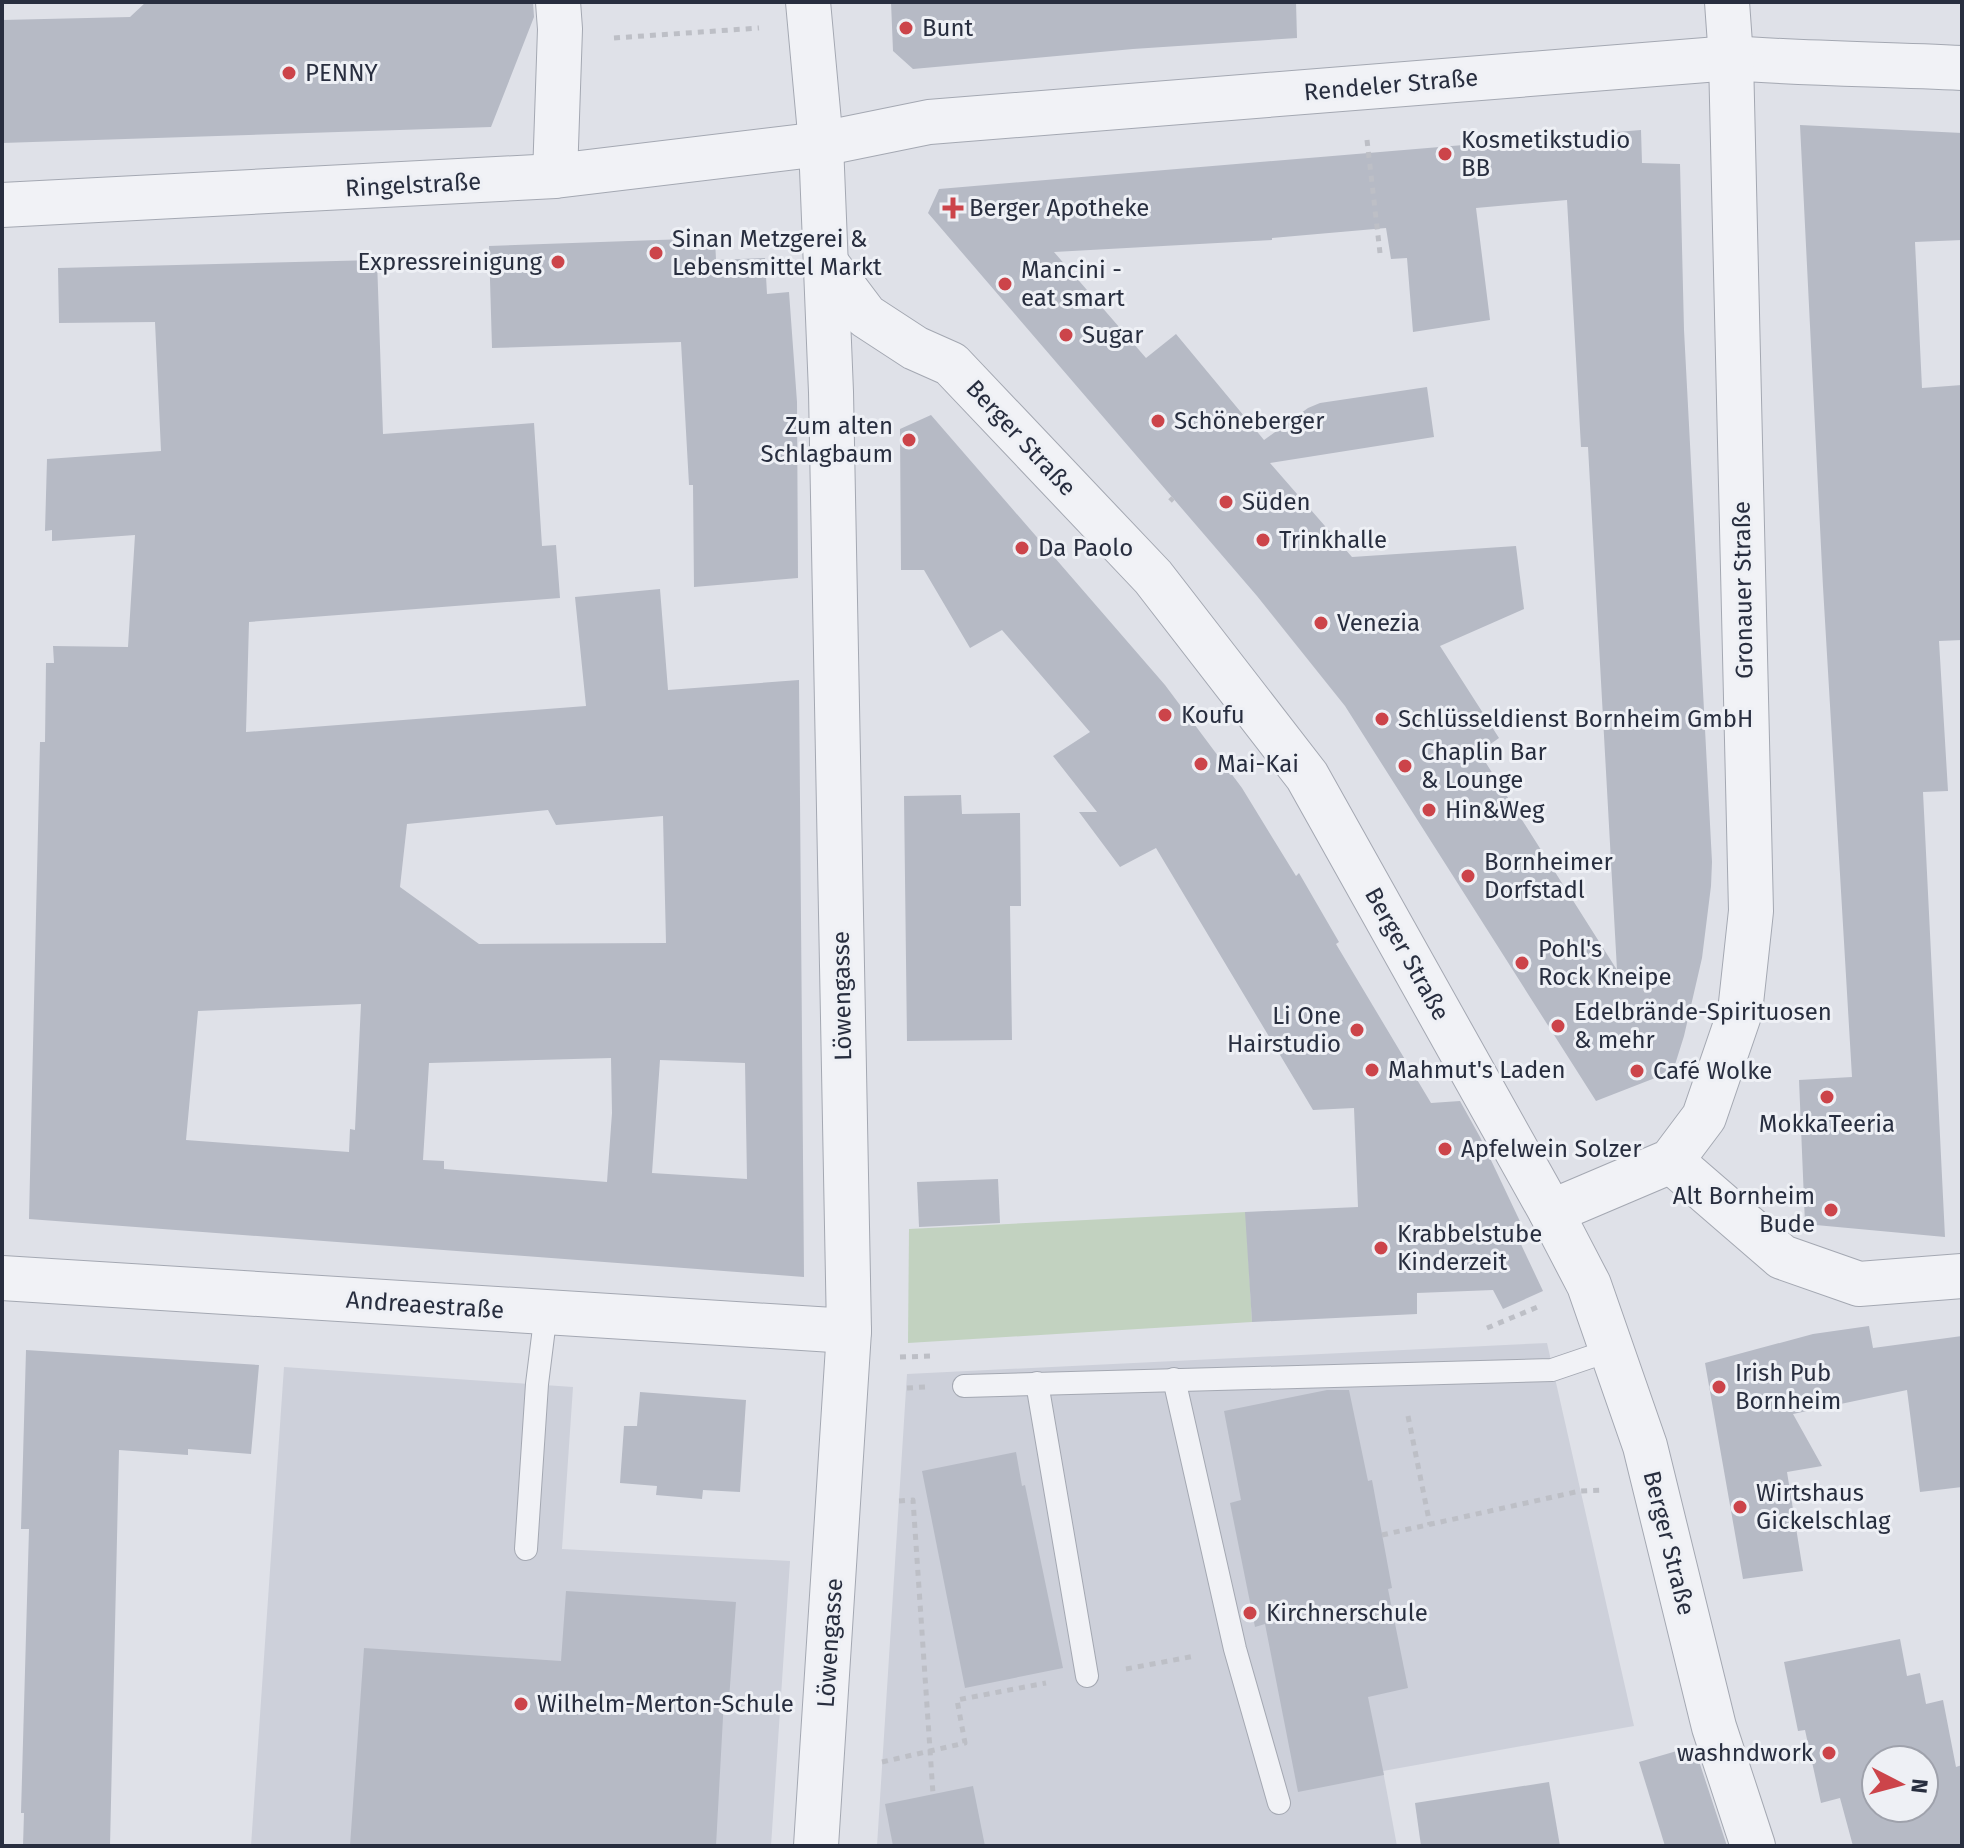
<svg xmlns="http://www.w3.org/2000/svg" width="1964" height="1848" font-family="'Fira Sans',sans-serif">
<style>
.built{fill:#cdd0da}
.green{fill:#c2d2c0}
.building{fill:#b6bac5;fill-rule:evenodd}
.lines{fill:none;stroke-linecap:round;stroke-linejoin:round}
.lane-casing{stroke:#a4a8b2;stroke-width:24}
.street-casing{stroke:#a4a8b2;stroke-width:46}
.path{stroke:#bdbfc6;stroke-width:5;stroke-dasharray:6 6;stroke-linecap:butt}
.lane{stroke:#f1f2f6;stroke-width:22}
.street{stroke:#f1f2f6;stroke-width:44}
.poi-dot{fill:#cc444a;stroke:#eef0f5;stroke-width:3}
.labels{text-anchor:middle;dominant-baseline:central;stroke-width:6;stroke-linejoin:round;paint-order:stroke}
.poi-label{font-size:24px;fill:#282e3f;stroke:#eef0f5;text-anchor:start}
.street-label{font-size:24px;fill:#282e3f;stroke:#eef0f5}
</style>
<rect width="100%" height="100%" fill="#dfe1e8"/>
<g class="built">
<path d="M 1547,1343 L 1634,1726 L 1383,1771 L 1397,1846 L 877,1846 L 907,1374 Z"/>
<path d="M 284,1367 L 573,1387 L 562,1549 L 790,1561 L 771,1846 L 251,1846 Z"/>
</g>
<path class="green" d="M 1246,1212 L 1252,1322 L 908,1343 L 909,1229 Z"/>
<g class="building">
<path d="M 146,2 L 533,2 L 534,17 L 491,127 L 2,143 L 2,20 L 130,17 Z"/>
<path d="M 891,2 L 1296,2 L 1297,38 L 1133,49 L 913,69 L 893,51 Z"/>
<path d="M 1800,125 L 1962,133 L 1962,240 L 1915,242 L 1922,388 L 1962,385 L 1962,640 L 1939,641 L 1948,791 L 1923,792 L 1945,1237 L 1805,1224 L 1799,1080 L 1852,1077 L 1823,587 Z"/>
<path d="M 1641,130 L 1642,163 L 1680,164 L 1684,330 L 1712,862 L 1711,886 L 1702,958 L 1684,1036 L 1673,1071 L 1596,1101 L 1345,706 L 1257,596 L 928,213 L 939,189 ZM 1567,200 L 1581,447 L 1588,447 L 1617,970 L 1479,752 L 1499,738 L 1440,646 L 1524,609 L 1516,546 L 1352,557 L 1270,463 L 1434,437 L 1427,387 L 1320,403 L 1308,408 L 1264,440 L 1176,334 L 1146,358 L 1054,252 L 1272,240 L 1272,238 L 1386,228 L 1391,259 L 1407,258 L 1413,332 L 1490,320 L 1476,208 Z"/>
<path d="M 715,238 L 716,260 L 765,258 L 767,294 L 789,292 L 797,402 L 798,578 L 694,587 L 693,485 L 689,485 L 681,342 L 492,348 L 489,246 Z"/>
<path d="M 377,260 L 383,434 L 534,423 L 542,546 L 556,545 L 560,598 L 249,622 L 246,732 L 586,706 L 575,597 L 660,589 L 668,690 L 799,680 L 804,1277 L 29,1219 L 40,742 L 45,742 L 46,663 L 54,663 L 53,646 L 128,647 L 135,535 L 52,541 L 52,530 L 45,531 L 47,459 L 161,451 L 155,322 L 59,323 L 58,268 ZM 548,810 L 556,825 L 663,816 L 666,943 L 479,944 L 400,887 L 407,824 ZM 361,1004 L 355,1130 L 350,1129 L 349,1152 L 186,1140 L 198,1011 ZM 611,1058 L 612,1113 L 607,1182 L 444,1169 L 444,1161 L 423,1160 L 429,1063 ZM 660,1060 L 745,1063 L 747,1179 L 652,1173 Z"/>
<path d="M 931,415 L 1165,685 L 1242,788 L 1296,876 L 1299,873 L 1339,942 L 1336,944 L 1431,1103 L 1460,1101 L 1480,1137 L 1526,1234 L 1518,1238 L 1543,1291 L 1503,1309 L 1493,1290 L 1417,1293 L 1417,1314 L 1252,1322 L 1245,1212 L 1358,1207 L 1354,1108 L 1313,1110 L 1156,848 L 1120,867 L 1079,812 L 1097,812 L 1053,756 L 1090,732 L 1002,630 L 970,648 L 924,570 L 901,570 L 900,429 Z"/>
<path d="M 961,795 L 962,814 L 1020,813 L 1021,906 L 1010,906 L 1012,1040 L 907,1041 L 904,796 Z"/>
<path d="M 998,1179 L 1000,1223 L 919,1227 L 917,1182 Z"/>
<path d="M 1869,1326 L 1873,1348 L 1962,1336 L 1962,1487 L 1920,1492 L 1907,1390 L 1793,1414 L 1822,1466 L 1787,1472 L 1803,1571 L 1743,1579 L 1705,1363 L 1813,1334 Z"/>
<path d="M 26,1350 L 259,1365 L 251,1454 L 188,1449 L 188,1455 L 119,1450 L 110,1846 L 23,1846 L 24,1813 L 21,1813 L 29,1529 L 21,1529 Z"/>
<path d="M 1327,1390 L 1349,1390 L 1368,1481 L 1372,1480 L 1392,1588 L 1388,1589 L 1408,1688 L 1368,1697 L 1384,1775 L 1298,1792 L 1265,1624 L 1255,1627 L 1230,1503 L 1241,1500 L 1224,1411 Z"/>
<path d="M 640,1392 L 746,1400 L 740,1492 L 703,1490 L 702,1499 L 656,1495 L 657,1486 L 620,1483 L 624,1426 L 637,1426 Z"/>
<path d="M 1016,1452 L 1022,1486 L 1025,1485 L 1063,1668 L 965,1688 L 922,1471 Z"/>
<path d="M 566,1591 L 736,1602 L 729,1700 L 724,1699 L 716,1846 L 350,1846 L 364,1648 L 561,1661 Z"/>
<path d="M 1900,1639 L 1907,1676 L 1920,1673 L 1926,1704 L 1943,1700 L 1956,1767 L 1962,1765 L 1962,1846 L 1853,1846 L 1840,1798 L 1821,1803 L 1805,1730 L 1798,1731 L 1784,1662 ZM 1876,1760 L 1924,1760 L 1924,1808 L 1876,1808 Z"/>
<path d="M 1694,1746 L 1727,1846 L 1665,1846 L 1639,1762 Z"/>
<path d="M 1549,1782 L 1560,1846 L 1421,1846 L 1415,1803 Z"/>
<path d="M 973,1786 L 985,1846 L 893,1846 L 885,1804 Z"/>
</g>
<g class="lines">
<defs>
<g id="lane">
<path d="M 1174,1379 L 1235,1649 L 1279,1803"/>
<path d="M 1037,1383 L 1087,1676"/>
<path d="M 964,1386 L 1552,1370 L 1611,1350"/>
<path d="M 526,1549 L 537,1384 L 546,1312"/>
</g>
<g id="street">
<path d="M 808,2 L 821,144 L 831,392 L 849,1331 L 816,1846"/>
<path d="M 555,176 L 560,29 L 558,2"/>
<path d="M 2,205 L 555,176 L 821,144 L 929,122 L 1731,58 C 1808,64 1885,64 1962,68"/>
<path d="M 826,263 L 866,316 L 915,348 L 951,364 L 1153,577 L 1307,776 L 1551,1212 L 1589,1285 L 1645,1446 L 1714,1727 L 1753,1846"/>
<path d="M 1671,1161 L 1782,1257 L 1859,1284 L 1962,1276"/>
<path d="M 1551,1212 L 1671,1161 L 1704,1117 L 1740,1012 L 1751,911 L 1731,58 L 1727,2"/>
<path d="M 2,1278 L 849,1331"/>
</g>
</defs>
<use href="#lane" class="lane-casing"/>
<use href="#street" class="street-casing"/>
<g class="path">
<path d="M 614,38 L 759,28"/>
<path d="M 1367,140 L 1380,253"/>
<path d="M 1170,501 L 1173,498"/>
<path d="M 1487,1328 L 1540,1306"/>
<path d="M 900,1357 L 934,1356"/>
<path d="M 907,1388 L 926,1387"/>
<path d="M 1408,1416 L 1430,1525"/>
<path d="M 899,1501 L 913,1500 L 933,1794"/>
<path d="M 1382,1535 L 1580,1491 L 1602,1490"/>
<path d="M 1126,1669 L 1195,1656"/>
<path d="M 882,1762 L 965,1743 L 957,1700 L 1046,1683"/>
</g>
<use href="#lane" class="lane"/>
<use href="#street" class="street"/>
</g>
<g class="poi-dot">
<circle cx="906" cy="28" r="8"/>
<circle cx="289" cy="73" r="8"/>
<circle cx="1445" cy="154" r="8"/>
<path d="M949 196h8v8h8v8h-8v8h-8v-8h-8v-8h8z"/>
<circle cx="656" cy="253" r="8"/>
<circle cx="558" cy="262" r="8"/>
<circle cx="1005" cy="284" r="8"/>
<circle cx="1066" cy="335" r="8"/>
<circle cx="1158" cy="421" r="8"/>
<circle cx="909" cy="440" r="8"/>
<circle cx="1226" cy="502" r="8"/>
<circle cx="1263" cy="540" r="8"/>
<circle cx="1022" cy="548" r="8"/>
<circle cx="1321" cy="623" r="8"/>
<circle cx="1165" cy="715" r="8"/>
<circle cx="1382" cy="719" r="8"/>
<circle cx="1201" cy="764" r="8"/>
<circle cx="1405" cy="766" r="8"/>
<circle cx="1429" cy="810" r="8"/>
<circle cx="1468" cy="876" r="8"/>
<circle cx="1522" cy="963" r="8"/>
<circle cx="1558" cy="1026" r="8"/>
<circle cx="1357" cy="1030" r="8"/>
<circle cx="1372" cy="1070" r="8"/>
<circle cx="1637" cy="1071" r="8"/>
<circle cx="1827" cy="1097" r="8"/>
<circle cx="1445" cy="1149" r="8"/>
<circle cx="1831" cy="1210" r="8"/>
<circle cx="1381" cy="1248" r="8"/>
<circle cx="1719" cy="1387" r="8"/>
<circle cx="1740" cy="1507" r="8"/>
<circle cx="1250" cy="1613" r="8"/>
<circle cx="521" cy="1704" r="8"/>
<circle cx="1829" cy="1753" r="8"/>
</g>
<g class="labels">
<g class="poi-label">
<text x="922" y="28">Bunt</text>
<text x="305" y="73">PENNY</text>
<text x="1461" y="140">Kosmetikstudio<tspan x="1461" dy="28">BB</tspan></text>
<text x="969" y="208">Berger Apotheke</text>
<text x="672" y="239">Sinan Metzgerei &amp;<tspan x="672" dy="28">Lebensmittel Markt</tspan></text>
<text x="542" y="262" text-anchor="end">Expressreinigung</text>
<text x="1021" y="270">Mancini -<tspan x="1021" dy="28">eat smart</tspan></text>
<text x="1082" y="335">Sugar</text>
<text x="1174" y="421">Schöneberger</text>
<text x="893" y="426" text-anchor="end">Zum alten<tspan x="893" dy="28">Schlagbaum</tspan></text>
<text x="1242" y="502">Süden</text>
<text x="1279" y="540">Trinkhalle</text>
<text x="1038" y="548">Da Paolo</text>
<text x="1337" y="623">Venezia</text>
<text x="1181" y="715">Koufu</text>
<text x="1398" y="719">Schlüsseldienst Bornheim GmbH</text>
<text x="1421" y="752">Chaplin Bar<tspan x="1421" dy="28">&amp; Lounge</tspan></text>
<text x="1217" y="764">Mai-Kai</text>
<text x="1445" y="810">Hin&amp;Weg</text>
<text x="1484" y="862">Bornheimer<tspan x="1484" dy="28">Dorfstadl</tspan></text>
<text x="1538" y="949">Pohl's<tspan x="1538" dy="28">Rock Kneipe</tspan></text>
<text x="1574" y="1012">Edelbrände-Spirituosen<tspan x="1574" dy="28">&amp; mehr</tspan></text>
<text x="1341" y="1016" text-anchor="end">Li One<tspan x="1341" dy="28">Hairstudio</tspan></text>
<text x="1388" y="1070">Mahmut's Laden</text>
<text x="1653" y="1071">Café Wolke</text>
<text x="1827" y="1124" text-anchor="middle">MokkaTeeria</text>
<text x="1461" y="1149">Apfelwein Solzer</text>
<text x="1815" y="1196" text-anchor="end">Alt Bornheim<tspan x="1815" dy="28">Bude</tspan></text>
<text x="1397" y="1234">Krabbelstube<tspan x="1397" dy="28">Kinderzeit</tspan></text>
<text x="1735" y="1373">Irish Pub<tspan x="1735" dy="28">Bornheim</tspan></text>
<text x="1756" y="1493">Wirtshaus<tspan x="1756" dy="28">Gickelschlag</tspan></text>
<text x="1266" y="1613">Kirchnerschule</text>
<text x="537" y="1704">Wilhelm-Merton-Schule</text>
<text x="1813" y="1753" text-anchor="end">washndwork</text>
</g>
<g class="street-label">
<text transform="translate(1391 85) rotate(-5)">Rendeler Straße</text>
<text transform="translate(413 185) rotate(-3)">Ringelstraße</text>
<text transform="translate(1021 438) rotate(47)">Berger Straße</text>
<text transform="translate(1743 590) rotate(-91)">Gronauer Straße</text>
<text transform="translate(1407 954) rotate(61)">Berger Straße</text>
<text transform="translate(842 996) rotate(-91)">Löwengasse</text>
<text transform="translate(425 1305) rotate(4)">Andreaestraße</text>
<text transform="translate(1669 1543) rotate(76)">Berger Straße</text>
<text transform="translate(830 1643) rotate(-86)">Löwengasse</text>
</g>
</g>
<rect width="1964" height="1848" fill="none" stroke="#282e3f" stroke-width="8"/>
<g transform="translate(1900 1784) rotate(96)"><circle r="38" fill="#eef0f5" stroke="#9fa2ac" stroke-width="2"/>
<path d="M0-6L14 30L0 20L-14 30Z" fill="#cc444a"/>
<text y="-12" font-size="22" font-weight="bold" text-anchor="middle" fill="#282e3f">N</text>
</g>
</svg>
